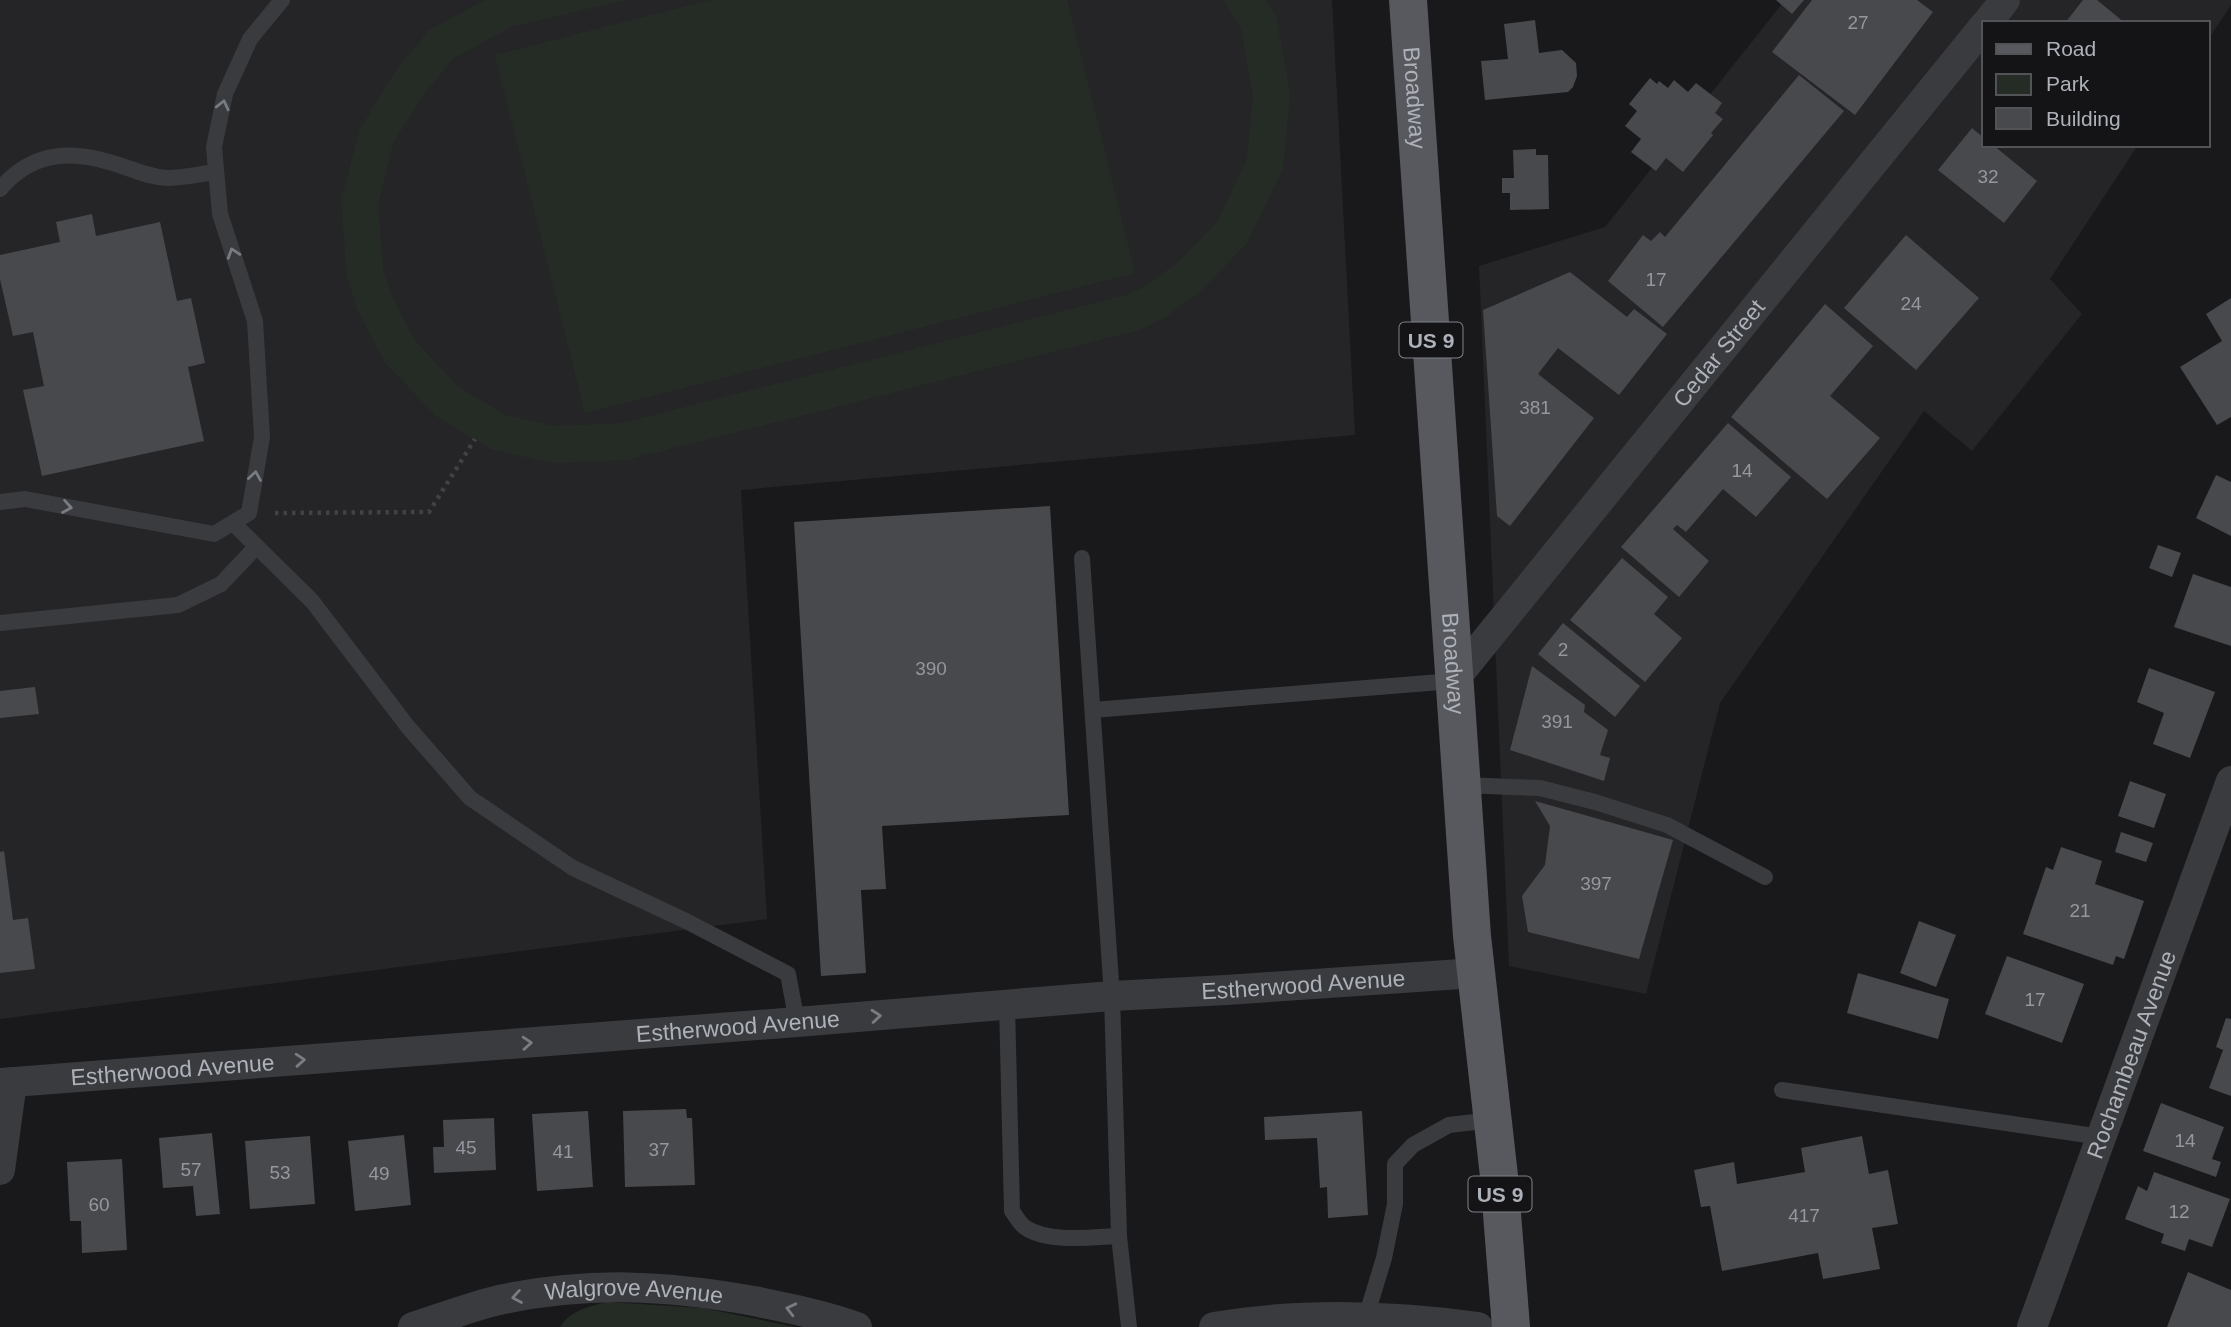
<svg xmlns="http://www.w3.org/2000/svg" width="2231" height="1327" font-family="Arial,sans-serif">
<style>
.built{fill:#252528}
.green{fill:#252c26}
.building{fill:#48494d}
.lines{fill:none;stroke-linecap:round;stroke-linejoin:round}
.path{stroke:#404246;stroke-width:4.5;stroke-dasharray:3.5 5;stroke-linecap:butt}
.lane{stroke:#3a3b3f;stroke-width:16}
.street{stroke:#3a3b3f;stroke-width:30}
.primary{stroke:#57595e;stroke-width:38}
.oneway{stroke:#797c82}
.labels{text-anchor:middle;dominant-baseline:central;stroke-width:6;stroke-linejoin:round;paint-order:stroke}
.number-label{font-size:19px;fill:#94979e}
.shield{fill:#141416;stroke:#7f8288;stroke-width:2}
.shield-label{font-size:21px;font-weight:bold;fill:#adb1b9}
.street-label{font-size:23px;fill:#adb1b9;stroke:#141416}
</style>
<rect width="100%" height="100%" fill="#19191b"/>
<g class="built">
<path d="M 0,0 L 1332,0 L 1355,435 L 741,490 L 767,919 L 0,1019 Z"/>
<path d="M 1785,0 L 2231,0 L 2231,5 L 2208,40 L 2208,23 L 1984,23 L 1984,145 L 2138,145 L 2050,279 L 2082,314 L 1972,451 L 1924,411 L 1720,703 L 1646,994 L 1509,966 L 1479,266 L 1605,227 Z"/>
</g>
<g class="green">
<path d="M 485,0 L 625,0 L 511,27 L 453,59 L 424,94 L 393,143 L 378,204 L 383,269 L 391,294 L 415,341 L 459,387 L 505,415 L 554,426 L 622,423 L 1126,295 L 1145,286 L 1177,263 L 1217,222 L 1247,159 L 1253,95 L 1241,29 L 1224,0 L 1266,0 L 1276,16 L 1290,93 L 1283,169 L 1247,243 L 1201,291 L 1164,318 L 1139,330 L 627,460 L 551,463 L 491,449 L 436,416 L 385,363 L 357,309 L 347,277 L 341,200 L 360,129 L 394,73 L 429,30 Z"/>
<path d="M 710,0 L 1067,0 L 1135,273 L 585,413 L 495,55 Z"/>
<path d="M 607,1302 L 703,1308 L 795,1327 L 560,1327 C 571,1310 588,1307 607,1302 Z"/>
</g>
<g class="building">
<path d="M 1776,0 L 1804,0 L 1792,14 Z"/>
<path d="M 1812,0 L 1917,0 L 1933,12 L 1855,115 L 1772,52 Z"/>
<path d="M 2083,0 L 2097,0 L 2125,23 L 2065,23 Z"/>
<path d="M 1535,20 L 1539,53 L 1562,50 L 1576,63 L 1577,76 L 1573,87 L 1568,92 L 1485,100 L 1481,61 L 1508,59 L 1504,24 Z"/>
<path d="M 1799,75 L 1844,111 L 1663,327 L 1608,281 L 1643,235 L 1651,241 L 1660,232 L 1665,237 Z"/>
<path d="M 1650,78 L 1657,84 L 1659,81 L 1668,88 L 1674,80 L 1688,92 L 1696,83 L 1722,103 L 1715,113 L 1723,119 L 1711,133 L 1713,135 L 1683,172 L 1666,158 L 1656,171 L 1631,152 L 1641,139 L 1625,126 L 1637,111 L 1629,104 Z"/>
<path d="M 1972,128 L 1984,138 L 1984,145 L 1993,145 L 2037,181 L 2004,223 L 1938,170 Z"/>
<path d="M 1536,149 L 1536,155 L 1548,155 L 1549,209 L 1510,210 L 1510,193 L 1502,193 L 1502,178 L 1514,178 L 1513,150 Z"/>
<path d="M 92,214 L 96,236 L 160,222 L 177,301 L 191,298 L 205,363 L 188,367 L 204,441 L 42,476 L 23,390 L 44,386 L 33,332 L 13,336 L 0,279 L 0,255 L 60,242 L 56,222 Z"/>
<path d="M 1906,235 L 1979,298 L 1916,370 L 1844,308 Z"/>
<path d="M 1570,272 L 1627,317 L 1634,309 L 1667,334 L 1619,395 L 1558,348 L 1538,374 L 1594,418 L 1510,526 L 1497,516 L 1483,310 Z"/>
<path d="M 2231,298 L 2231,417 L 2217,425 L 2180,367 L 2222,341 L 2206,314 Z"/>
<path d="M 1825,304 L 1873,346 L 1830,396 L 1880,438 L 1827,499 L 1731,417 Z"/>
<path d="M 1728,423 L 1791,477 L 1756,517 L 1723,489 L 1686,532 L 1677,525 L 1673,529 L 1709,561 L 1679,597 L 1621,547 Z"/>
<path d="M 2216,475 L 2231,482 L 2231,536 L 2196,518 Z"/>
<path d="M 1050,506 L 1069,815 L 882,826 L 886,889 L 861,890 L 866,973 L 821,976 L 794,522 Z"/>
<path d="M 2158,545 L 2181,553 L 2172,577 L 2149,568 Z"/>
<path d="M 1622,558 L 1668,597 L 1654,614 L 1682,638 L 1645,682 L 1570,620 Z"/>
<path d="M 2193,574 L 2231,587 L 2231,646 L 2174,627 Z"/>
<path d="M 1563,623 L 1640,686 L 1615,717 L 1538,654 Z"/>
<path d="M 1532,666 L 1585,705 L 1584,712 L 1608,730 L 1600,755 L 1610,758 L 1604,781 L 1510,750 Z"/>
<path d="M 2149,668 L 2215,692 L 2190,758 L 2153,744 L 2164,713 L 2137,702 Z"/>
<path d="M 35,687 L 39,714 L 0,718 L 0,691 Z"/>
<path d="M 2130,781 L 2166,794 L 2154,828 L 2118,816 Z"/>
<path d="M 1535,801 L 1673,840 L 1639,959 L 1528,932 L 1522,896 L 1545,865 L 1550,826 Z"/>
<path d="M 2121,832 L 2153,843 L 2146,862 L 2115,852 Z"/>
<path d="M 2061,847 L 2102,861 L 2095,884 L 2144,901 L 2124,959 L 2116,956 L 2113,965 L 2023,934 L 2046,867 L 2053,870 Z"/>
<path d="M 4,851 L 13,920 L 28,918 L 35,969 L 0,973 L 0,852 Z"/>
<path d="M 1919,921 L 1956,935 L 1936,987 L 1900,973 Z"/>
<path d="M 2007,956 L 2084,984 L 2062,1043 L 1985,1014 Z"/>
<path d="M 1858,973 L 1949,999 L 1938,1039 L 1847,1013 Z"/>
<path d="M 2226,1018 L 2231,1019 L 2231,1096 L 2209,1088 L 2223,1050 L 2216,1047 Z"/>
<path d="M 2161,1103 L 2224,1127 L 2212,1159 L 2221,1162 L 2216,1177 L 2143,1151 Z"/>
<path d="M 686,1109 L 687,1118 L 692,1118 L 695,1185 L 625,1187 L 623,1111 Z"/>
<path d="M 588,1111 L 593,1187 L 537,1191 L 532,1114 Z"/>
<path d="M 1362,1111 L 1368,1215 L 1328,1218 L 1327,1187 L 1320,1188 L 1317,1138 L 1265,1140 L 1264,1117 Z"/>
<path d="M 494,1118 L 496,1170 L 434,1173 L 433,1147 L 444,1147 L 443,1120 Z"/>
<path d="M 212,1133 L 220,1214 L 196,1216 L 193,1186 L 163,1188 L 159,1138 Z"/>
<path d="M 404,1135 L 411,1205 L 355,1211 L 348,1141 Z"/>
<path d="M 310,1136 L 315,1204 L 250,1209 L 245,1141 Z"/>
<path d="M 1862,1136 L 1869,1174 L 1888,1170 L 1898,1224 L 1872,1228 L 1880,1269 L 1823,1279 L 1818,1253 L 1722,1271 L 1710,1206 L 1701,1207 L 1694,1170 L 1734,1162 L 1737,1184 L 1805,1172 L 1801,1148 Z"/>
<path d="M 122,1159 L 127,1250 L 82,1253 L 81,1221 L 70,1221 L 67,1162 Z"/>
<path d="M 2154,1172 L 2230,1199 L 2212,1247 L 2189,1239 L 2185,1251 L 2161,1243 L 2164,1234 L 2125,1219 L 2138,1186 L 2147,1191 Z"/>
<path d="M 2188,1272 L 2231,1290 L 2231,1327 L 2167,1327 Z"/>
</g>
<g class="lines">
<path class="path" d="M 275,513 L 429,512 L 475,439"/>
<g class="lane">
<path d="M 0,189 C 30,154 66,149 109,162 C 129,167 146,177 167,178 C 183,178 200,174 216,172"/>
<path d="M 0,502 L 25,499 L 214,534 L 249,513 L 262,437 L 255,321 L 220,214 L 214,147 L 225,94 L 250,39 L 282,0"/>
<path d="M 233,523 L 312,601 L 408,727 L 470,798 L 573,868 L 686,921 L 788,974 L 797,1022"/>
<path d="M 1082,558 L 1112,996 L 1119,1236 L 1129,1327"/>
<path d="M 0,623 L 178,605 L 221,584 L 256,547"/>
<path d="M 1093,710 L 1453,681"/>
<path d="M 1461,785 L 1540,788 L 1595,802 L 1667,825 L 1765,877"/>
<path d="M 1007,1005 L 1012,1211 C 1016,1216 1020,1225 1026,1228 C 1049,1243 1093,1237 1119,1236"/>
<path d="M 1782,1090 L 2101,1137"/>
<path d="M 1366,1317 L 1384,1258 L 1395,1204 L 1395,1164 L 1413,1145 L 1449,1125 L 1492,1120"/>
</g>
<g class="street">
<path d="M 1987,23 L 2005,0"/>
<path id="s1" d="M 1453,681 L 1984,26"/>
<path id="s2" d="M 0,1083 L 797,1022 L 1112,996 L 1226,990 L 1476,973"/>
<path d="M 0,1170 L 12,1082"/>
<path id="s3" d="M 413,1327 C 441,1318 470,1307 499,1300 C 588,1281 665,1285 754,1301 C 788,1308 824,1315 857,1327"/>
<path d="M 1214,1327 C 1302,1312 1390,1315 1478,1327"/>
<path id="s4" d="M 2032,1327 L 2231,781"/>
</g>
<path class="primary" id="s5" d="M 1408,0 L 1472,936 L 1499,1176 L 1511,1327"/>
</g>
<defs><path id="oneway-chevron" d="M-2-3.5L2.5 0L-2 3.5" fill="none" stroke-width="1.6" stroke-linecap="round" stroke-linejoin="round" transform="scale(1.75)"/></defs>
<g class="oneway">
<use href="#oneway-chevron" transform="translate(223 105) rotate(-77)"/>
<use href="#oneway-chevron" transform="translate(233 253) rotate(-108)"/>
<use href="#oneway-chevron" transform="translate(255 476) rotate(-81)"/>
<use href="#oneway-chevron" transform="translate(67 507) rotate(10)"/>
<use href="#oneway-chevron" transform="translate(876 1016) rotate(-5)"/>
<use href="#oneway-chevron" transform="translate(527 1043) rotate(-4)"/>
<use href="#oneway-chevron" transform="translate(300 1060) rotate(-4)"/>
<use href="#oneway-chevron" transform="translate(517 1297) rotate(170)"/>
<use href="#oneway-chevron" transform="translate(791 1309) rotate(-166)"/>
</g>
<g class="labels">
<g class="number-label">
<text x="1858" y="22">27</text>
<text x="1988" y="176">32</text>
<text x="1656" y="279">17</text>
<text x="1911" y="303">24</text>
<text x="1535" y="407">381</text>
<text x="1742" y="470">14</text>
<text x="1563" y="649">2</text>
<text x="931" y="668">390</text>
<text x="1557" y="721">391</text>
<text x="1596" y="883">397</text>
<text x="2080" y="910">21</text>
<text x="2035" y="999">17</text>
<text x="2185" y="1140">14</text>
<text x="466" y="1147">45</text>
<text x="659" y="1149">37</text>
<text x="563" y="1151">41</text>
<text x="191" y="1169">57</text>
<text x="280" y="1172">53</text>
<text x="379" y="1173">49</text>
<text x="99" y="1204">60</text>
<text x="2179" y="1211">12</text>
<text x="1804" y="1215">417</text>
</g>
<g class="shield">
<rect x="1399.5" y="322.5" width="63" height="35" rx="5"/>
<rect x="1468.5" y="1176.5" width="63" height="35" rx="5"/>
</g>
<g class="shield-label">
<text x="1431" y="340">US 9</text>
<text x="1500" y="1194">US 9</text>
</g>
<g class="street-label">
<text stroke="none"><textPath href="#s5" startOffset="98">Broadway</textPath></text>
<text stroke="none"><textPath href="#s1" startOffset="422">Cedar Street</textPath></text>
<text stroke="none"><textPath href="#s5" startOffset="665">Broadway</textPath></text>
<text stroke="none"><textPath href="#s2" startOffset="1307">Estherwood Avenue</textPath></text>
<text stroke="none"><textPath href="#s2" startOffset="740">Estherwood Avenue</textPath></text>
<text stroke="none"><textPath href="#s4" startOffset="290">Rochambeau Avenue</textPath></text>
<text stroke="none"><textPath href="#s2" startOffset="173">Estherwood Avenue</textPath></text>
<text stroke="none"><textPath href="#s3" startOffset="226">Walgrove Avenue</textPath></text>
</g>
</g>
<rect x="1982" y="21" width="228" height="126" fill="#141416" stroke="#515357" stroke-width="2"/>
<rect x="1996" y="44" width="35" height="10" fill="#57595e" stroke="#515357" stroke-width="2"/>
<text x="2046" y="56" font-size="21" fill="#adb1b9">Road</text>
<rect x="1996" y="74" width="35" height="21" fill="#252c26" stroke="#515357" stroke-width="2"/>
<text x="2046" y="91" font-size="21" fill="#adb1b9">Park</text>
<rect x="1996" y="108" width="35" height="21" fill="#48494d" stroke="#515357" stroke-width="2"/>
<text x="2046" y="126" font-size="21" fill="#adb1b9">Building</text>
</svg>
